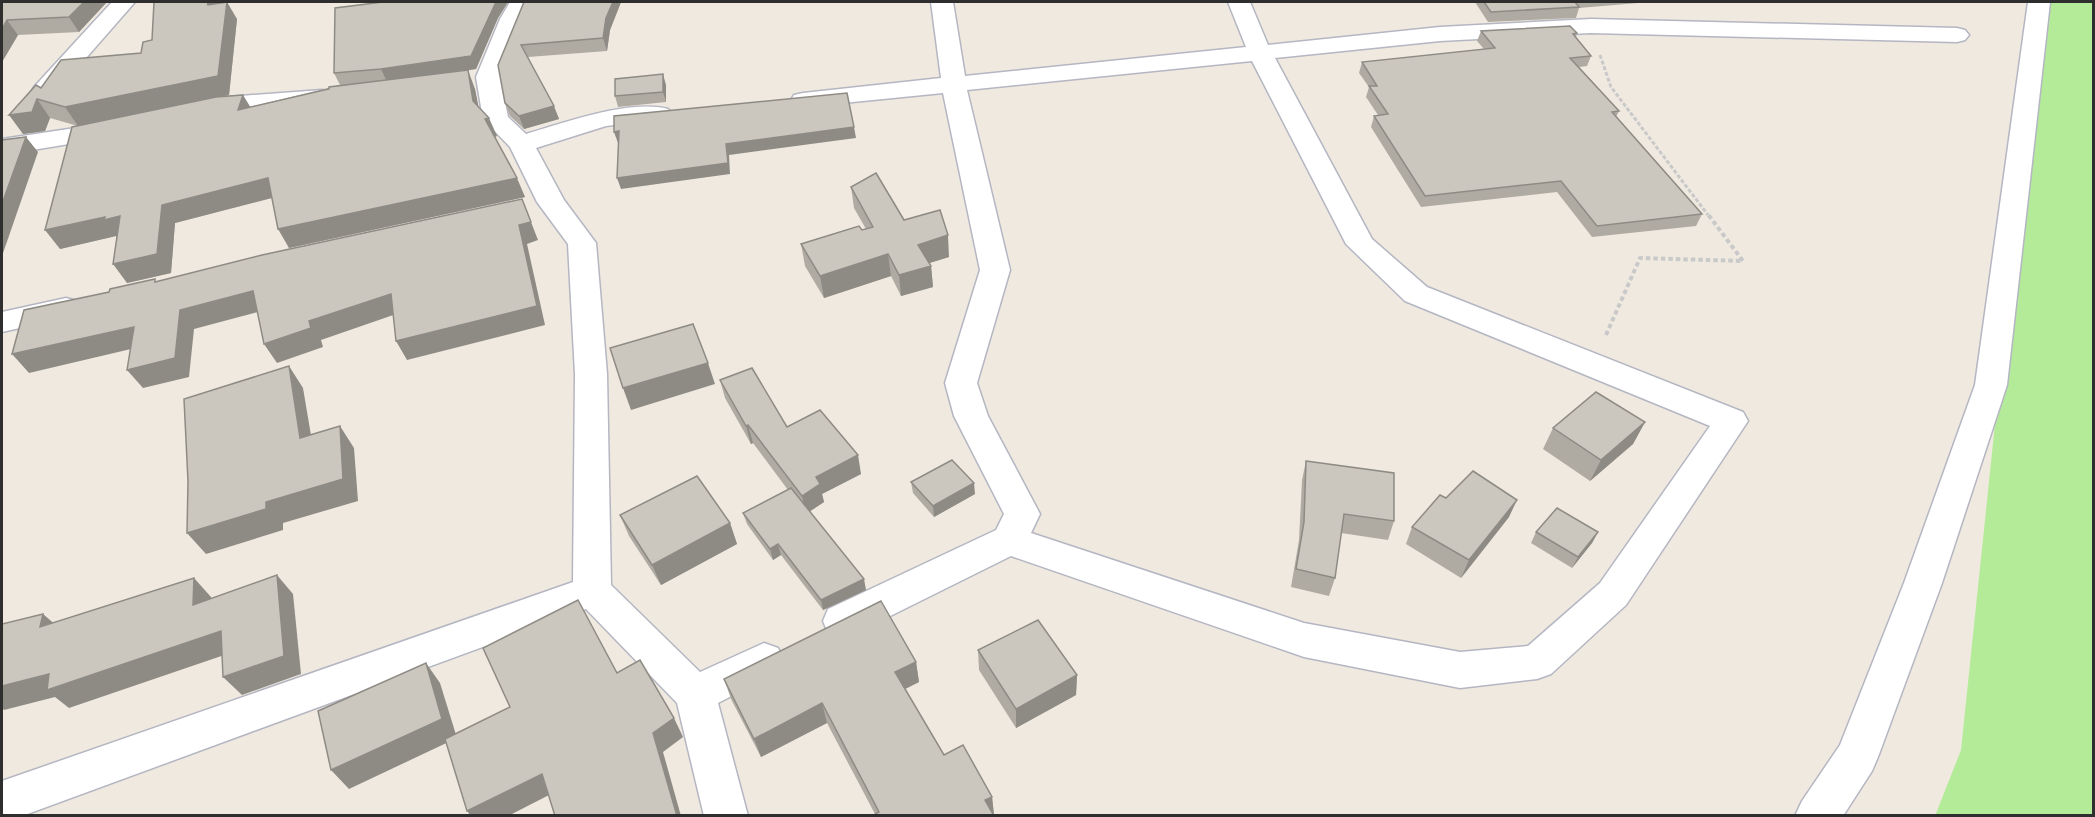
<svg xmlns="http://www.w3.org/2000/svg" width="2095" height="817" font-family="'Source Sans 3',sans-serif">
<style>
.green{fill:#b4eb98}
.lines{fill:none;stroke-linecap:round;stroke-linejoin:round}
.street-casing{stroke:#b4b6c2;stroke-width:3}
.path-far1{stroke:#c9c9c9;stroke-width:3;stroke-dasharray:4 2;stroke-linecap:butt}
.path{stroke:#c9c9c9;stroke-width:4;stroke-dasharray:4.5 3;stroke-linecap:butt}
.street{fill:#fff;fill-rule:evenodd}
.wall{fill:#afaba3}
.shaded-wall{fill:#8e8b85}
.building{fill:#cbc7be;stroke:#8e8b85;stroke-width:1.5}
</style>
<rect width="100%" height="100%" fill="#f0e9e0"/>
<path class="green" d="M 2039,2 L 2093,2 L 2093,815 L 1935,816 L 1961,750 Z"/>
<g class="lines">
<defs>
<g id="street">
<path d="M 112,2 L 135,2 L 52,97 L 43,99 L 34,97 L 31,92 L 34,87 Z"/>
<path d="M 510,2 L 532,2 L 522,19 L 500,77 L 508,117 L 526,134 C 564,123 629,99 668,109 L 672,114 L 668,119 L 606,126 L 536,148 L 564,200 L 596,243 L 607,374 L 611,585 L 700,672 L 764,643 L 778,648 L 784,660 L 778,672 L 718,703 L 748,816 L 704,816 L 677,703 L 586,609 L 22,816 L 2,816 L 2,781 L 573,582 L 575,374 L 568,244 L 537,202 L 510,147 L 483,119 L 476,77 L 500,19 Z"/>
<path d="M 931,2 L 953,2 L 965,76 L 1246,47 L 1228,2 L 1250,2 L 1268,45 L 1440,27 L 1591,19 L 1957,28 L 1965,30 L 1969,35 L 1965,40 L 1957,42 L 1591,33 L 1440,41 L 1275,58 L 1372,239 L 1427,287 L 1743,412 L 1748,421 L 1626,605 L 1551,674 L 1537,679 L 1460,688 L 1304,657 L 1011,556 L 856,633 L 842,637 L 828,633 L 823,621 L 828,609 L 996,530 L 1004,514 L 954,416 L 945,383 L 980,270 L 943,93 L 803,107 L 794,105 L 791,100 L 794,95 L 803,93 L 941,78 ZM 1252,61 L 1346,244 L 1405,301 L 1710,426 L 1600,583 L 1528,646 L 1460,652 L 1304,623 L 1031,533 L 1040,514 L 988,416 L 977,383 L 1010,270 L 967,90 Z"/>
<path d="M 2028,2 L 2050,2 L 2007,385 L 1942,583 L 1878,757 L 1872,771 L 1843,816 L 1795,816 L 1802,801 L 1840,745 L 1904,583 L 1975,385 Z"/>
<path d="M 322,90 L 331,92 L 334,97 L 331,102 L 227,113 L 203,118 L 194,115 L 190,110 L 194,105 L 227,97 Z"/>
<path d="M 115,122 L 124,125 L 128,130 L 124,135 L 2,155 L 2,139 Z"/>
<path d="M 66,298 L 77,301 L 81,308 L 77,315 L 2,332 L 2,312 Z"/>
</g>
</defs>
<use href="#street" class="street-casing"/>
<path class="path-far1" d="M 1600,55 L 1611,87 L 1708,215"/>
<path class="path" d="M 1606,335 L 1640,258 L 1743,261 L 1707,213"/>
<use href="#street" class="street"/>
</g>
<g class="wall">
<path d="M 2,2 L 107,2 L 79,32 L 18,35 L 2,62 Z"/>
<path d="M 154,2 L 216,2 L 216,3 L 237,19 L 229,95 L 218,97 L 250,107 L 340,85 L 334,73 L 383,2 L 508,2 L 498,18 L 476,69 L 463,71 L 475,89 L 478,107 L 497,136 L 495,137 L 525,197 L 289,248 L 272,198 L 175,223 L 171,273 L 127,283 L 116,236 L 60,249 L 78,126 L 50,118 L 45,131 L 23,134 L 41,88 L 141,53 L 152,40 Z"/>
<path d="M 524,2 L 621,2 L 610,30 L 607,51 L 528,57 L 559,119 L 524,129 L 510,116 L 505,103 Z"/>
<path d="M 1475,2 L 1650,2 L 1579,8 L 1576,18 L 1488,22 Z"/>
<path d="M 1481,31 L 1577,33 L 1576,37 L 1591,56 L 1587,66 L 1579,67 L 1619,111 L 1616,117 L 1702,214 L 1696,226 L 1592,237 L 1557,192 L 1421,207 L 1371,127 L 1374,116 L 1378,115 L 1366,97 L 1369,87 L 1359,73 L 1362,62 L 1484,49 L 1477,41 Z"/>
<path d="M 666,85 L 666,102 L 618,107 L 615,96 Z"/>
<path d="M 851,187 L 904,220 L 949,257 L 929,263 L 931,266 L 933,287 L 901,296 L 891,276 L 824,298 L 805,266 L 801,244 L 866,229 L 854,208 Z"/>
<path d="M 720,380 L 787,427 L 861,474 L 822,494 L 824,502 L 810,511 L 866,590 L 823,610 L 781,555 L 773,560 L 747,524 L 743,513 L 788,490 L 753,443 L 751,444 L 725,398 Z"/>
<path d="M 1645,422 L 1633,444 L 1590,481 L 1543,449 L 1553,428 Z"/>
<path d="M 1306,461 L 1394,521 L 1388,540 L 1341,533 L 1335,578 L 1329,596 L 1291,587 L 1299,540 L 1302,480 Z"/>
<path d="M 911,482 L 975,494 L 934,517 L 913,493 Z"/>
<path d="M 620,515 L 730,523 L 737,544 L 661,585 L 629,536 Z"/>
<path d="M 1509,517 L 1461,578 L 1406,544 L 1412,527 Z"/>
<path d="M 1536,532 L 1598,532 L 1592,543 L 1572,568 L 1531,543 Z"/>
<path d="M 978,650 L 1077,675 L 1076,695 L 1016,728 L 979,670 Z"/>
<path d="M 916,662 L 919,682 L 905,689 L 944,755 L 992,797 L 994,815 L 875,814 L 827,723 L 761,757 L 731,699 L 724,679 Z"/>
</g>
<g class="shaded-wall">
<path d="M 84,2 L 107,2 L 79,32 L 69,17 Z"/>
<path d="M 207,2 L 216,2 L 218,23 L 208,5 Z"/>
<path d="M 227,2 L 237,19 L 229,95 L 78,126 L 65,107 Z"/>
<path d="M 496,2 L 508,2 L 498,18 L 476,69 L 387,82 L 381,69 L 493,6 Z"/>
<path d="M 613,2 L 621,2 L 610,30 L 607,51 L 603,38 L 606,18 Z"/>
<path d="M 7,20 L 18,35 L 2,62 L 2,29 Z"/>
<path d="M 468,70 L 475,89 L 481,119 L 473,101 Z"/>
<path d="M 663,74 L 666,85 L 666,102 L 663,92 Z"/>
<path d="M 243,95 L 254,113 L 238,110 Z"/>
<path d="M 37,99 L 50,118 L 45,131 L 23,134 L 9,115 Z"/>
<path d="M 554,106 L 559,119 L 524,129 L 519,116 Z"/>
<path d="M 489,118 L 497,136 L 492,138 L 485,119 Z"/>
<path d="M 854,127 L 856,138 L 729,155 L 730,174 L 621,189 L 617,178 L 726,144 Z"/>
<path d="M 619,131 L 622,142 L 618,143 L 614,132 Z"/>
<path d="M 26,137 L 38,152 L 2,256 L 2,204 Z"/>
<path d="M 268,178 L 279,196 L 175,223 L 171,273 L 127,283 L 113,264 L 162,205 Z"/>
<path d="M 517,178 L 525,197 L 289,248 L 278,229 Z"/>
<path d="M 522,199 L 538,240 L 527,244 L 545,325 L 407,360 L 396,341 Z"/>
<path d="M 120,216 L 118,239 L 116,236 L 60,249 L 45,230 L 105,217 Z"/>
<path d="M 948,235 L 949,257 L 920,266 L 918,245 Z"/>
<path d="M 888,254 L 891,276 L 824,298 L 820,276 Z"/>
<path d="M 931,266 L 933,287 L 901,296 L 899,275 Z"/>
<path d="M 253,291 L 265,310 L 194,329 L 189,377 L 143,388 L 127,370 L 180,310 Z"/>
<path d="M 391,294 L 402,312 L 321,340 L 323,347 L 277,363 L 264,344 L 309,321 Z"/>
<path d="M 134,327 L 148,345 L 29,373 L 12,354 Z"/>
<path d="M 708,363 L 715,384 L 631,410 L 623,388 Z"/>
<path d="M 289,366 L 303,388 L 315,459 L 300,438 Z"/>
<path d="M 1645,422 L 1633,444 L 1590,481 L 1601,460 Z"/>
<path d="M 748,425 L 753,443 L 751,444 L 746,426 Z"/>
<path d="M 340,426 L 354,448 L 358,501 L 283,523 L 283,530 L 206,554 L 187,533 L 266,502 Z"/>
<path d="M 858,455 L 861,474 L 822,494 L 824,502 L 806,514 L 802,496 L 816,477 Z"/>
<path d="M 974,483 L 975,494 L 934,517 L 933,506 Z"/>
<path d="M 1517,500 L 1509,517 L 1461,578 L 1469,560 Z"/>
<path d="M 730,523 L 737,544 L 661,585 L 652,565 Z"/>
<path d="M 1598,532 L 1592,543 L 1572,568 L 1578,557 Z"/>
<path d="M 778,544 L 781,555 L 773,560 L 770,549 Z"/>
<path d="M 277,575 L 293,594 L 301,674 L 242,695 L 223,677 Z"/>
<path d="M 194,578 L 211,597 L 211,624 L 193,605 Z"/>
<path d="M 864,579 L 866,590 L 823,610 L 821,600 Z"/>
<path d="M 43,614 L 65,633 L 40,627 Z"/>
<path d="M 221,631 L 239,650 L 69,708 L 55,697 L 4,710 L 2,708 L 2,686 Z"/>
<path d="M 916,662 L 919,682 L 899,692 L 895,672 Z"/>
<path d="M 426,663 L 440,683 L 457,738 L 349,789 L 331,770 Z"/>
<path d="M 1077,675 L 1076,695 L 1016,728 L 1016,709 Z"/>
<path d="M 822,703 L 827,723 L 761,757 L 754,739 Z"/>
<path d="M 674,718 L 683,737 L 663,752 L 681,816 L 677,816 L 653,733 Z"/>
<path d="M 542,774 L 555,792 L 508,816 L 471,816 L 467,811 Z"/>
<path d="M 992,797 L 994,815 L 985,800 Z"/>
</g>
<g class="building">
<path d="M 2,2 L 84,2 L 69,17 L 7,20 L 2,29 Z"/>
<path d="M 154,2 L 207,2 L 208,5 L 227,2 L 218,76 L 65,107 L 37,99 L 32,112 L 9,115 L 36,85 L 41,88 L 61,60 L 141,53 L 143,42 L 152,40 Z"/>
<path d="M 383,2 L 496,2 L 471,56 L 381,69 L 334,73 L 335,8 Z"/>
<path d="M 524,2 L 613,2 L 606,18 L 603,38 L 521,45 L 554,106 L 519,116 L 505,103 L 498,65 Z"/>
<path d="M 1484,2 L 1575,2 L 1579,7 L 1491,12 Z"/>
<path d="M 1570,26 L 1577,33 L 1573,34 L 1591,56 L 1570,58 L 1619,111 L 1612,112 L 1702,214 L 1597,226 L 1561,181 L 1425,196 L 1374,116 L 1388,114 L 1369,86 L 1377,86 L 1362,62 L 1495,48 L 1481,31 Z"/>
<path d="M 468,70 L 473,101 L 489,118 L 485,119 L 517,178 L 278,229 L 268,178 L 162,205 L 157,254 L 113,264 L 120,216 L 104,220 L 105,217 L 45,230 L 72,127 L 216,97 L 243,95 L 238,110 L 329,89 L 329,87 Z"/>
<path d="M 663,74 L 663,92 L 615,96 L 615,79 Z"/>
<path d="M 847,93 L 854,127 L 726,144 L 728,163 L 617,178 L 619,131 L 614,132 L 614,116 Z"/>
<path d="M 26,137 L 2,204 L 2,140 Z"/>
<path d="M 876,173 L 904,220 L 940,210 L 948,235 L 918,245 L 931,266 L 899,275 L 888,254 L 820,276 L 801,244 L 859,226 L 862,230 L 873,227 L 851,187 Z"/>
<path d="M 522,199 L 531,222 L 519,225 L 537,306 L 396,341 L 391,294 L 309,321 L 311,328 L 264,344 L 253,291 L 180,310 L 175,358 L 127,370 L 134,327 L 12,354 L 24,310 L 109,292 L 110,289 L 155,279 L 155,282 L 262,255 Z"/>
<path d="M 693,324 L 708,363 L 623,388 L 610,348 Z"/>
<path d="M 289,366 L 300,438 L 340,426 L 343,479 L 266,502 L 266,509 L 187,533 L 188,481 L 184,399 Z"/>
<path d="M 752,368 L 787,427 L 820,410 L 858,455 L 816,477 L 820,484 L 802,496 L 748,425 L 746,426 L 720,380 Z"/>
<path d="M 1596,392 L 1645,422 L 1601,460 L 1553,428 Z"/>
<path d="M 952,460 L 974,483 L 933,506 L 911,482 Z"/>
<path d="M 1306,461 L 1394,473 L 1394,521 L 1344,514 L 1335,578 L 1296,569 L 1304,522 Z"/>
<path d="M 1473,471 L 1517,500 L 1469,560 L 1412,527 L 1440,495 L 1446,498 Z"/>
<path d="M 697,476 L 730,523 L 652,565 L 620,515 Z"/>
<path d="M 791,488 L 864,579 L 821,600 L 778,544 L 770,549 L 743,513 Z"/>
<path d="M 1557,508 L 1598,532 L 1578,557 L 1536,532 Z"/>
<path d="M 277,575 L 284,656 L 223,677 L 221,631 L 47,690 L 49,674 L 2,686 L 2,624 L 43,614 L 40,627 L 194,578 L 193,605 Z"/>
<path d="M 578,600 L 617,673 L 640,660 L 674,718 L 653,733 L 677,816 L 555,816 L 542,774 L 467,811 L 445,739 L 510,707 L 483,648 Z"/>
<path d="M 881,601 L 916,662 L 895,672 L 944,755 L 963,745 L 992,797 L 985,800 L 994,816 L 872,816 L 879,812 L 822,703 L 754,739 L 724,679 Z"/>
<path d="M 1038,620 L 1077,675 L 1016,709 L 978,650 Z"/>
<path d="M 426,663 L 442,719 L 331,770 L 318,711 Z"/>
</g>
<rect width="2095" height="817" fill="none" stroke="#2e2e2e" stroke-width="6"/>
</svg>
